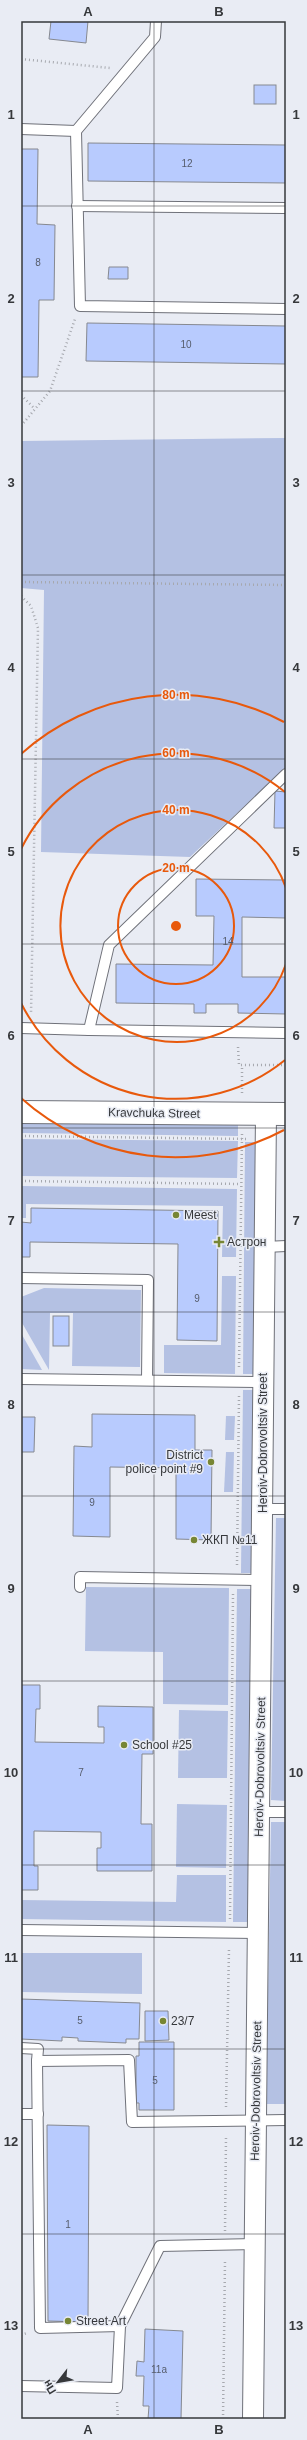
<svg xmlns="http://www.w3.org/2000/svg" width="307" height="2440" font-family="Helvetica,sans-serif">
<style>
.green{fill:#b4c1e3}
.building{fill:#b8cbfe;stroke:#868990}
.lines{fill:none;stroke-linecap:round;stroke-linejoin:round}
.service-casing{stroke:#6f7179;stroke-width:12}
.minor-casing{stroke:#6f7179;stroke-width:22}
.tertiary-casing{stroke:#6f7179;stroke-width:24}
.path{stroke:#a6a8ae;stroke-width:2.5;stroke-dasharray:1 3;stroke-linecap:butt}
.service{stroke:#fff;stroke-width:10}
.minor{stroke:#fff;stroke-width:20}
.tertiary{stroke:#fff;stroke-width:22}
.grid{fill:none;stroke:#36383b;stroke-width:1;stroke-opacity:0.55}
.ring{fill:none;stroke:#e8590c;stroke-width:2}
.poi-dot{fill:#778634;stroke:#e9ecf4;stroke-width:1.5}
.labels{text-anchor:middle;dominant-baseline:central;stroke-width:3;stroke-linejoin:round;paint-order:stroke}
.number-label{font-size:10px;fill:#565d6c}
.street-label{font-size:12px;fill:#36383b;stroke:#e9ecf4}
.poi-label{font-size:12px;fill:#36383b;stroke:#e9ecf4;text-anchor:start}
.centre{fill:#e8590c;stroke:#e9ecf4;stroke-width:2}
.ring-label{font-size:12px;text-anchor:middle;font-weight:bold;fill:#e8590c;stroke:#e9ecf4;stroke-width:3;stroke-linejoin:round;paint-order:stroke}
.neatline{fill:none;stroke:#36383b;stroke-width:1.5}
.grid-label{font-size:13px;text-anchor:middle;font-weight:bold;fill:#36383b}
</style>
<rect width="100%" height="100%" fill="#e9ecf4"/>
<g class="green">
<path d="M 286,438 L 286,767 L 190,857 L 41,852 L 44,590 L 21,588 L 21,441 Z"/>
<path d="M 21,1121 L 238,1124 L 238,1136 L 21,1133 Z"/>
<path d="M 21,1139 L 238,1141 L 237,1178 L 21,1176 Z"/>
<path d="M 245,1142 L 257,1142 L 255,1374 L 243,1374 Z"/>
<path d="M 21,1186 L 237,1189 L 236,1257 L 222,1257 L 223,1206 L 26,1204 L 26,1218 L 21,1218 Z"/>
<path d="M 222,1276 L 236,1276 L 235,1374 L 164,1373 L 164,1345 L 221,1345 Z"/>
<path d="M 44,1288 L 141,1290 L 140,1367 L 72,1366 L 73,1313 L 50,1313 L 49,1370 L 21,1321 L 21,1297 Z"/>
<path d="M 21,1333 L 42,1370 L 21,1369 Z"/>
<path d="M 243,1390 L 255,1390 L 253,1573 L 241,1573 Z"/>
<path d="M 226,1416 L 235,1416 L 234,1440 L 225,1440 Z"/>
<path d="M 226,1452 L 234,1452 L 233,1492 L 224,1492 Z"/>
<path d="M 276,1518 L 286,1518 L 286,1801 L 271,1800 Z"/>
<path d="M 86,1587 L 229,1588 L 228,1705 L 163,1704 L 163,1652 L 85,1651 Z"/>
<path d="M 237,1589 L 253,1589 L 249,1922 L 233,1922 Z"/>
<path d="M 179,1710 L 228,1711 L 227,1778 L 178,1778 Z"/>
<path d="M 177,1804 L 227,1805 L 226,1868 L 176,1867 Z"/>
<path d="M 271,1822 L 286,1822 L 286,2104 L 266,2104 Z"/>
<path d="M 177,1875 L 226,1875 L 226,1922 L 21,1919 L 21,1900 L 176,1902 Z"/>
<path d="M 21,1953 L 142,1953 L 142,1994 L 21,1992 Z"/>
</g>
<g class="building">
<path d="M 51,21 L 88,21 L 86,43 L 49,39 Z"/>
<rect x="254" y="85" width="22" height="19"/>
<path d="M 88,143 L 286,145 L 286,183 L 88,181 Z"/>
<path d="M 21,149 L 38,149 L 37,224 L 55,225 L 54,300 L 39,300 L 38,377 L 21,377 Z"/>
<path d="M 109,267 L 128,267 L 128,279 L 108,279 Z"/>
<path d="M 87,323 L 286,326 L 286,364 L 86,361 Z"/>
<path d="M 275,791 L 286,792 L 286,828 L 274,828 Z"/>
<path d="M 196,879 L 286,880 L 286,918 L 242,917 L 242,977 L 286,977 L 286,1014 L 238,1013 L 238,1004 L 206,1004 L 206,1013 L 194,1013 L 194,1004 L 116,1003 L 116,964 L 213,965 L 214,916 L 196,916 Z"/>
<path d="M 31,1208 L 218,1211 L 217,1341 L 177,1340 L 178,1244 L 30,1242 L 30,1257 L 21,1257 L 21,1222 L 31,1223 Z"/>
<rect x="53" y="1316" width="16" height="30"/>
<path d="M 92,1414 L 195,1415 L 195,1450 L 212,1450 L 211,1540 L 176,1539 L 176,1468 L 110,1467 L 110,1537 L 73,1536 L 74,1446 L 92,1447 Z"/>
<path d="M 21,1417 L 35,1417 L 34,1452 L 21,1452 Z"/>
<path d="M 21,1685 L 40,1685 L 40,1709 L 36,1709 L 35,1742 L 104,1743 L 104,1727 L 98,1727 L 98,1706 L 153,1707 L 153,1754 L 142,1754 L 141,1824 L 152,1824 L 152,1871 L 97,1871 L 97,1848 L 101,1848 L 101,1832 L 34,1831 L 34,1866 L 38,1866 L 38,1890 L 21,1890 Z"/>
<path d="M 21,1999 L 140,2003 L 139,2039 L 126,2039 L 126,2043 L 78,2041 L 78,2038 L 62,2037 L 62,2041 L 21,2039 Z"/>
<path d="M 145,2011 L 168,2011 L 169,2040 L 145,2041 Z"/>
<path d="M 139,2042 L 174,2042 L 174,2110 L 139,2110 L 139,2103 L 136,2103 L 136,2056 L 139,2056 Z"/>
<path d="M 47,2125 L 89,2126 L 88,2322 L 48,2321 Z"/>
<path d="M 145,2329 L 183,2331 L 181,2419 L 148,2419 L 149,2406 L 143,2406 L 144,2376 L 136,2376 L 137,2361 L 144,2362 Z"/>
</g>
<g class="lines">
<defs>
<g id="service">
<path d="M 156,21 L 155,37 L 76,131 L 80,306 L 286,309"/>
<path d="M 21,129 L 76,131"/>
<path d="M 77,206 L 286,208"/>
<path d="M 286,774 L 109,945 L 89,1030 L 286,1033"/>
<path d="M 21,1028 L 89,1030"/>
<path d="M 265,1247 L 286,1246"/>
<path d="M 21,1278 L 148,1280 L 147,1380"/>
<path d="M 21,1379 L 263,1382"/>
<path d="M 262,1509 L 286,1509"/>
<path d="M 80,1587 L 80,1577 L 262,1580"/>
<path d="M 259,1812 L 286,1812"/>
<path d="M 21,1930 L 258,1933"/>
<path d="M 21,2048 L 38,2049 L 37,2061"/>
<path d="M 21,2114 L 38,2114"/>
<path d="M 120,2326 L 40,2328 L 37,2061 L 129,2060 L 132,2122 L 286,2120"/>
<path d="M 21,2386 L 117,2388 L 120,2326 L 160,2246 L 255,2244"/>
</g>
<path id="minor" d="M 253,2419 L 266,1114"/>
<path id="tertiary" d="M 21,1112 L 286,1114"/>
</defs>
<use href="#service" class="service-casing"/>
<use href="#minor" class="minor-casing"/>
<use href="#tertiary" class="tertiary-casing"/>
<g class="path">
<path d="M 21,59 L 110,68"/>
<path d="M 21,395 L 35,409"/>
<path d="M 21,426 L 50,391 L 75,319"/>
<path d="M 21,582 L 286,585"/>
<path d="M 21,596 L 31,606 L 38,628 L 31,1014"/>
<path d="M 238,1047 L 239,1065 L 286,1065"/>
<path d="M 242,1093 L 242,1065"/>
<path d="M 21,1136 L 248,1139"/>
<path d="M 21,1181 L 241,1184"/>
<path d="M 239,1367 L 242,1134"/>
<path d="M 237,1565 L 239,1396"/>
<path d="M 230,1919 L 233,1594"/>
<path d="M 226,2107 L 229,1948"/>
<path d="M 225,2231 L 226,2136"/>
<path d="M 21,2335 L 27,2333"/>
<path d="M 117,2402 L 118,2419"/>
<path d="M 223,2419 L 225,2260"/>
</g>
<use href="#service" class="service"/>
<use href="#minor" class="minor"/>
<use href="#tertiary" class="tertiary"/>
</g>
<path class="grid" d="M 154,21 L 154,2419M 21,206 L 286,206M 21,391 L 286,391M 21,575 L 286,575M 21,759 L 286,759M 21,944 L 286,944M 21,1128 L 286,1128M 21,1312 L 286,1312M 21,1496 L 286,1496M 21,1681 L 286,1681M 21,1865 L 286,1865M 21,2049 L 286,2049M 21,2234 L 286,2234"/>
<g class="ring">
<circle cx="176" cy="926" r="58"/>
<path d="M286 964A116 116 0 1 1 286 888"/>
<path d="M285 1060A173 173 0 0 1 21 1003M21 849A173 173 0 0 1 285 792"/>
<path d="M284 1130A231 231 0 0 1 21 1098M21 754A231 231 0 0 1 284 722"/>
</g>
<g class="poi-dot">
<circle cx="176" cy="1215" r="4"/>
<path d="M217 1236h4v4h4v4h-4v4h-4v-4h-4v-4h4z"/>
<circle cx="211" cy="1462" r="4"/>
<circle cx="194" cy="1540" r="4"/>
<circle cx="124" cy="1745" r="4"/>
<circle cx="163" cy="2021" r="4"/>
<circle cx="68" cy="2321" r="4"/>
</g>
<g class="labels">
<g class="number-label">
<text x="187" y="163">12</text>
<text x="38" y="262">8</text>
<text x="186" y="344">10</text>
<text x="228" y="941">14</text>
<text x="197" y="1298">9</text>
<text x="92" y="1502">9</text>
<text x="81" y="1772">7</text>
<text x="80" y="2020">5</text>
<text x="155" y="2080">5</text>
<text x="68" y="2224">1</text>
<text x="159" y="2369">11а</text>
</g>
<g class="street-label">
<text transform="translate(154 1113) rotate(1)">Kravchuka Street</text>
<text transform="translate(263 1443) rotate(-90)">Heroiv-Dobrovoltsiv Street</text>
<text transform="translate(260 1767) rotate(-89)">Heroiv-Dobrovoltsiv Street</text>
<text transform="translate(256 2091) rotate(-89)">Heroiv-Dobrovoltsiv Street</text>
</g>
<g class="poi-label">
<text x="184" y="1215">Meest</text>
<text x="227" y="1242">Астрон</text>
<text x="203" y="1455" text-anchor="end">District<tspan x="203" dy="14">police point #9</tspan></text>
<text x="202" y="1540">ЖКП №11</text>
<text x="132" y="1745">School #25</text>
<text x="171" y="2021">23/7</text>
<text x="76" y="2321">Street Art</text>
</g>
</g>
<circle cx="176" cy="926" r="6" class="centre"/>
<g class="ring-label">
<text x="176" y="699">80 m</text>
<text x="176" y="757">60 m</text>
<text x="176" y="814">40 m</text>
<text x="176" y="872">20 m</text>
</g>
<rect width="307" height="2440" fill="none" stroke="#e9ecf4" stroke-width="44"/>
<g transform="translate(58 2382) rotate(239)" stroke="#e9ecf4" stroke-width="3" paint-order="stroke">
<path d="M0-3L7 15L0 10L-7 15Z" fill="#36383b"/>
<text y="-6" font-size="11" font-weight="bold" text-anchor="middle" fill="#36383b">Пн</text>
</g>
<rect x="22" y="22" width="263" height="2396" class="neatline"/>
<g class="grid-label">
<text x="88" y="16">A</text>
<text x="219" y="16">B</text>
<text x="11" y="119">1</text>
<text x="296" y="119">1</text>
<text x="11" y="303">2</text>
<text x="296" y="303">2</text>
<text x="11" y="487">3</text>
<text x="296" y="487">3</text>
<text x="11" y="672">4</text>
<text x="296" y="672">4</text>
<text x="11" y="856">5</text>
<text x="296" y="856">5</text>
<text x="11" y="1040">6</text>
<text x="296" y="1040">6</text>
<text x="11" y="1225">7</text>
<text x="296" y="1225">7</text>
<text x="11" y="1409">8</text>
<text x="296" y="1409">8</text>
<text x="11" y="1593">9</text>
<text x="296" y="1593">9</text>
<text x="11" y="1777">10</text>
<text x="296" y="1777">10</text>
<text x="11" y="1962">11</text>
<text x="296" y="1962">11</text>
<text x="11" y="2146">12</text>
<text x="296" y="2146">12</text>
<text x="11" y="2330">13</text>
<text x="296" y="2330">13</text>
<text x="88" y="2434">A</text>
<text x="219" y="2434">B</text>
</g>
</svg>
